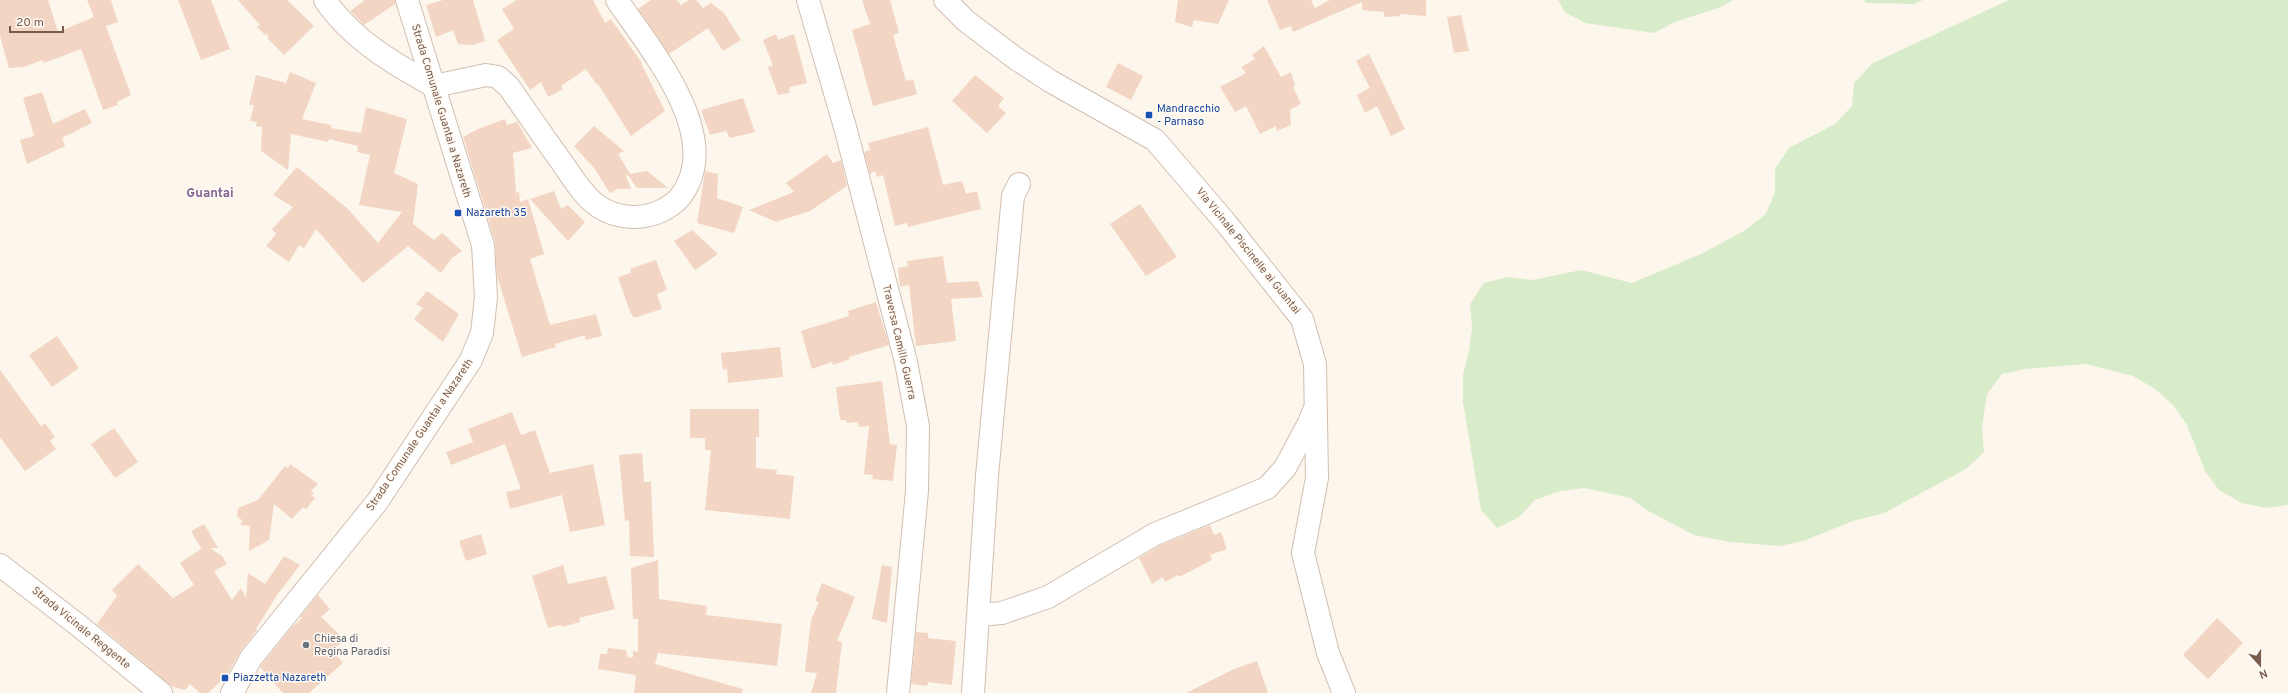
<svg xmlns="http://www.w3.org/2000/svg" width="2288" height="693" font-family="Overpass,sans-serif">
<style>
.green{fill:#d8ecc9}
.building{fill:#f3d5c3}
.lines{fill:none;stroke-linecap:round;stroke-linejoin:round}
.minor-casing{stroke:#d1beb0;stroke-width:24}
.minor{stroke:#fff;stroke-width:22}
.transit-dot{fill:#1a4fb4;stroke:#fffaf3;stroke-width:1.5}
.worship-dot{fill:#6b7280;stroke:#fffaf3;stroke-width:1.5}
.labels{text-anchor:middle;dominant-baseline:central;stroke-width:3;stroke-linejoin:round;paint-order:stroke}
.transit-label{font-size:11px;fill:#164399;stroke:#fffaf3;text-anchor:start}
.street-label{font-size:11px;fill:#7a5c4d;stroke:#fffaf3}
.worship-label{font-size:11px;fill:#5b616d;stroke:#fffaf3;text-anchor:start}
.quarter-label{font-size:13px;font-weight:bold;fill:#846695;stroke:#fffaf3}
</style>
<rect width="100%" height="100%" fill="#fdf6ec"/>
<g class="green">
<path d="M 1558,0 L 1733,0 L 1721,7 L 1675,22 L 1654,33 L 1585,23 L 1565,12 Z"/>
<path d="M 1864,0 L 1923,0 L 1914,4 L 1866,3 Z"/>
<path d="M 2009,0 L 2288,0 L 2288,505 L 2266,508 L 2242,503 L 2219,490 L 2205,471 L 2187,425 L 2173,405 L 2155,389 L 2133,376 L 2086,364 L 2025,369 L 2002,374 L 1987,394 L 1982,427 L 1984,452 L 1966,469 L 1884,513 L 1853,521 L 1803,541 L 1780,546 L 1730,542 L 1694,535 L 1650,512 L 1630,498 L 1585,488 L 1560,491 L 1535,500 L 1519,517 L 1497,528 L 1481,510 L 1463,402 L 1463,375 L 1469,351 L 1472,328 L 1470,304 L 1484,283 L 1508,277 L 1533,280 L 1581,270 L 1632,283 L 1701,254 L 1744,231 L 1765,215 L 1775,193 L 1775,169 L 1789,148 L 1835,124 L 1852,106 L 1854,83 L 1873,63 Z"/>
</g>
<g class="building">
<path d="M 0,0 L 48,0 L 58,32 L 94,17 L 87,0 L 111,0 L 118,22 L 106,26 L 131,95 L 117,102 L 118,105 L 103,110 L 81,49 L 44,63 L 42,60 L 24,67 L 9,68 L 0,36 Z"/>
<path d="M 178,0 L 211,0 L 230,49 L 201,60 Z"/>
<path d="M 238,0 L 287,0 L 314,26 L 284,55 L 268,39 L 268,34 L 265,35 L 257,27 L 260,25 Z"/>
<path d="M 365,0 L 395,0 L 395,4 L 364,25 L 350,11 Z"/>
<path d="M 443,0 L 473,0 L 485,41 L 472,45 L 458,44 L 453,30 L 436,37 L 426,5 Z"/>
<path d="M 517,0 L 593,0 L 605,23 L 611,19 L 642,63 L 641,63 L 665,111 L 631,136 L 598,84 L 597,85 L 586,69 L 561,86 L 563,89 L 548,97 L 541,82 L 530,90 L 497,40 L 514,29 L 502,9 Z"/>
<path d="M 651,0 L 677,0 L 681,5 L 689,0 L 696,0 L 703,8 L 711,3 L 724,13 L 741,40 L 723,51 L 708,28 L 669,54 L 638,9 Z"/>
<path d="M 862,0 L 890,0 L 899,33 L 893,35 L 906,81 L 913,79 L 917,94 L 873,106 L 852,30 L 870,24 Z"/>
<path d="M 1178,0 L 1229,0 L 1218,24 L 1194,20 L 1192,27 L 1175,22 Z"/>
<path d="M 1267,0 L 1311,0 L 1315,8 L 1330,0 L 1426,0 L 1426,16 L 1400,14 L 1400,16 L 1384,17 L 1384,12 L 1362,10 L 1362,2 L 1293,32 L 1291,26 L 1280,30 Z"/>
<path d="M 1461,15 L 1469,51 L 1454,53 L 1447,17 Z"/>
<path d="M 776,34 L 778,40 L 794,34 L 807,83 L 790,87 L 789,93 L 778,95 L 768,67 L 773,66 L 763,40 Z"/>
<path d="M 1264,46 L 1281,77 L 1291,72 L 1295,85 L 1293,87 L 1301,104 L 1290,110 L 1291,125 L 1277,131 L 1276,126 L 1260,134 L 1246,106 L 1235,112 L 1220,87 L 1246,73 L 1241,67 L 1255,59 L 1252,55 Z"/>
<path d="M 1369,54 L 1405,129 L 1391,136 L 1377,106 L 1365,113 L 1357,95 L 1370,88 L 1356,61 Z"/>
<path d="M 1118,63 L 1143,76 L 1131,100 L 1106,87 Z"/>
<path d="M 290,72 L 316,83 L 302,119 L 331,125 L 331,128 L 361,133 L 366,107 L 407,119 L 394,173 L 418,184 L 413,224 L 434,240 L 442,233 L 462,251 L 452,258 L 441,273 L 408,246 L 363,283 L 316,229 L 304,248 L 299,245 L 289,262 L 266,246 L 276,234 L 272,229 L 293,207 L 273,195 L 297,167 L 348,209 L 378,243 L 402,212 L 359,205 L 370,155 L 357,152 L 358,146 L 329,139 L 328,142 L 291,134 L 288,170 L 261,151 L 262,127 L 256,126 L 257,122 L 250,121 L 254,105 L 249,105 L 256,75 L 286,83 Z"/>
<path d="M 975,75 L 1004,98 L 998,106 L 1006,113 L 987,133 L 952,101 Z"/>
<path d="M 42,92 L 53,124 L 85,109 L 92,123 L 62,138 L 65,146 L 27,164 L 20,140 L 34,136 L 23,98 Z"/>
<path d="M 743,98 L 755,132 L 730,138 L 726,131 L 710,135 L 701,110 Z"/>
<path d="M 505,119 L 507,125 L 517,122 L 532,148 L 513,153 L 516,193 L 519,192 L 520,202 L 528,199 L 544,254 L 530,259 L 550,325 L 596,314 L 602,336 L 586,340 L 585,335 L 555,344 L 556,347 L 522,357 L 497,276 L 495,241 L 463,137 L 478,129 Z"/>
<path d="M 594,126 L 624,151 L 618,154 L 630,174 L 647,171 L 668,188 L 637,188 L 628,175 L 626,176 L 631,189 L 617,189 L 610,193 L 594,168 L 574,146 Z"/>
<path d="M 928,127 L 943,185 L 962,181 L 966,194 L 977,191 L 981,209 L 908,227 L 907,223 L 895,226 L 883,175 L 877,177 L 875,171 L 870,174 L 864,152 L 870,150 L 868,143 Z"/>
<path d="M 827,154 L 833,163 L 841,160 L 847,186 L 810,211 L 776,222 L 749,210 L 794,192 L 786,183 Z"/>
<path d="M 705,171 L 718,174 L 717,198 L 743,207 L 734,233 L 697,223 Z"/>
<path d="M 554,191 L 561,209 L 568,205 L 585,222 L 568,241 L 530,199 Z"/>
<path d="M 1140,204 L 1177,257 L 1146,276 L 1110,224 Z"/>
<path d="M 692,230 L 718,254 L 695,270 L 674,241 Z"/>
<path d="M 943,256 L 947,283 L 978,281 L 983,297 L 951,299 L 956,341 L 916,346 L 909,285 L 900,287 L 898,268 L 908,266 L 907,261 Z"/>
<path d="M 656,260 L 667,290 L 657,294 L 662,309 L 634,318 L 630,312 L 618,277 L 631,273 L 630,269 Z"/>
<path d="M 427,291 L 459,314 L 443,342 L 414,319 L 423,308 L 416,304 Z"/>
<path d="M 876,302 L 889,345 L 849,357 L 850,359 L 833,365 L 832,362 L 812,369 L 801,331 L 849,316 L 848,311 Z"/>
<path d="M 57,336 L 79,368 L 52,387 L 29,355 Z"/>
<path d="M 780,347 L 783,377 L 728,383 L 727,369 L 723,370 L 721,353 Z"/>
<path d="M 0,370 L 41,426 L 45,423 L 55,437 L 50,441 L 56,449 L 25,471 L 0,437 Z"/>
<path d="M 882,381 L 890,444 L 897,445 L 893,481 L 872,479 L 873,475 L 864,474 L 869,426 L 859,427 L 858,422 L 847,423 L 846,420 L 840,420 L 836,387 Z"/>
<path d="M 690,409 L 759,409 L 759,437 L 756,437 L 756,468 L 777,470 L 776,474 L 794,476 L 790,519 L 705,510 L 711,450 L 705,450 L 705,438 L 690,438 Z"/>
<path d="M 512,412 L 521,435 L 535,430 L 550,473 L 593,464 L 605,525 L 570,532 L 562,495 L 510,509 L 506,492 L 521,489 L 505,444 L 451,465 L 446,452 L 473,442 L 468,429 Z"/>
<path d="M 114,428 L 138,462 L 115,478 L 91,444 Z"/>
<path d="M 642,453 L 644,482 L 651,482 L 654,557 L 630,556 L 629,520 L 625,521 L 619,455 Z"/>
<path d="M 290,464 L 318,484 L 311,491 L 314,493 L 311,495 L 315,498 L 306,509 L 303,507 L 292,519 L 274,504 L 269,540 L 249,551 L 250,526 L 241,525 L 242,520 L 237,517 L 238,508 L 258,500 L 285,466 L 288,468 Z"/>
<path d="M 204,524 L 218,548 L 210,548 L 222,556 L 227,564 L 214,571 L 232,600 L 241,588 L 246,598 L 248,573 L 265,584 L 284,556 L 300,565 L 277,595 L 256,629 L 257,630 L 240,652 L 227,675 L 208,693 L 200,693 L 190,684 L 185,690 L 171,686 L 97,624 L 117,596 L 112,590 L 138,564 L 173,598 L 194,585 L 180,563 L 203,548 L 201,548 L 191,531 Z"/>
<path d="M 1210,525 L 1214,535 L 1221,532 L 1227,549 L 1210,555 L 1212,560 L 1179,577 L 1178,575 L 1165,582 L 1163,577 L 1152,584 L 1139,558 L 1161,545 Z"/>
<path d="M 481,534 L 487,554 L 466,561 L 459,541 Z"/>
<path d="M 658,560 L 659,599 L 707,606 L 706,615 L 782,624 L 777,666 L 658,653 L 655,664 L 743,689 L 742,693 L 634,693 L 636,675 L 598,669 L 600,654 L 607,654 L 608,648 L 626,650 L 628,658 L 633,657 L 633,651 L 638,652 L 638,619 L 633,619 L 631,568 Z"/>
<path d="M 563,565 L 568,584 L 606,576 L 615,609 L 579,618 L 580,622 L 562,627 L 561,625 L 548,628 L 532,576 Z"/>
<path d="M 882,565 L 892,567 L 887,623 L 872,619 Z"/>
<path d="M 822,583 L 855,597 L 837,641 L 842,642 L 836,693 L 811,693 L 817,673 L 805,672 L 811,620 L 819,602 L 815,601 Z"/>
<path d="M 318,595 L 330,609 L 321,617 L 345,640 L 332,650 L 343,663 L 309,693 L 283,693 L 260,667 L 291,628 L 302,618 L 300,617 Z"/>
<path d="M 2217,618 L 2243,643 L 2208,679 L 2183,655 Z"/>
<path d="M 916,632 L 928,633 L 928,638 L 956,641 L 952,685 L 928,682 L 927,686 L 911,684 Z"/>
<path d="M 1257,661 L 1268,693 L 1186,693 L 1234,669 Z"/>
</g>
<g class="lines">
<defs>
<g id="minor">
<path d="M 325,0 C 350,38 394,64 434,86 L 486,75 L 498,77 L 509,87 C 527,113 545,139 563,164 C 573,178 584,197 598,206 C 616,219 642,220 661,211 C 675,204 682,197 688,184 C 716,126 648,46 617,0"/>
<path d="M 808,0 L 845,127 L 906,362 L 918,426 L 917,491 L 898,693"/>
<path d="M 945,0 L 966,21 L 1015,58 L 1050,81 L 1155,140 L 1226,223 L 1302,319 L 1315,364 L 1317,478 L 1303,553 L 1328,653 L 1344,693"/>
<path d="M 0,565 L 78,625 L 161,693"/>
<path d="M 979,615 L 1002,613 L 1048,597 L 1155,534 L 1267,488 L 1285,468 L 1309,423 L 1314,410"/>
<path d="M 232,693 L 251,658 L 377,502 L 471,360 L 482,333 L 486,297 L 483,245 L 407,0"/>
<path d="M 973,693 L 987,476 L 1013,196 L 1019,184"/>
</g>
</defs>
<use href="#minor" class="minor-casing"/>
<use href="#minor" class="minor"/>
</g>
<g class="transit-dot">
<rect x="1145" y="111" width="8" height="8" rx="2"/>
<rect x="454" y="209" width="8" height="8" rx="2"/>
<rect x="221" y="674" width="8" height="8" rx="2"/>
</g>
<circle class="worship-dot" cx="306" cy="645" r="4"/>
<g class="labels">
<g class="transit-label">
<text x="1157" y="109">Mandracchio<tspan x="1157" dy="13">- Parnaso</tspan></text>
<text x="466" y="213">Nazareth 35</text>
<text x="233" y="678">Piazzetta Nazareth</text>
</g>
<g class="street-label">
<text transform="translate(441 111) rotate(73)">Strada Comunale Guantai a Nazareth</text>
<text transform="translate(1248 251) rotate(51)">Via Vicinale Piscinelle ai Guantai</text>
<text transform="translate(899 342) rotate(77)">Traversa Camillo Guerra</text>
<text transform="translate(420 435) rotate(-56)">Strada Comunale Guantai a Nazareth</text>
<text transform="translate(81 628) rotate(39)">Strada Vicinale Reggente</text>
</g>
<g class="worship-label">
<text x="314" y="639">Chiesa di<tspan x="314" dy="13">Regina Paradisi</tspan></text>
</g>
<g class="quarter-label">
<text x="210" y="194">Guantai</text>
</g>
</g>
<g transform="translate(2260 665) rotate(159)" stroke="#fffaf3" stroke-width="3" paint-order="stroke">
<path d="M0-3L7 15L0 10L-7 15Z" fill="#7a5c4d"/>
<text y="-6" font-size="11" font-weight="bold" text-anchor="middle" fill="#7a5c4d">N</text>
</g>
<path d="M10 26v6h53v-6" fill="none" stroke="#7a5c4d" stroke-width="2"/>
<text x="16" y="26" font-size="12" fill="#7a5c4d" stroke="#fffaf3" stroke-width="3" paint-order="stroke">20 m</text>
</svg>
